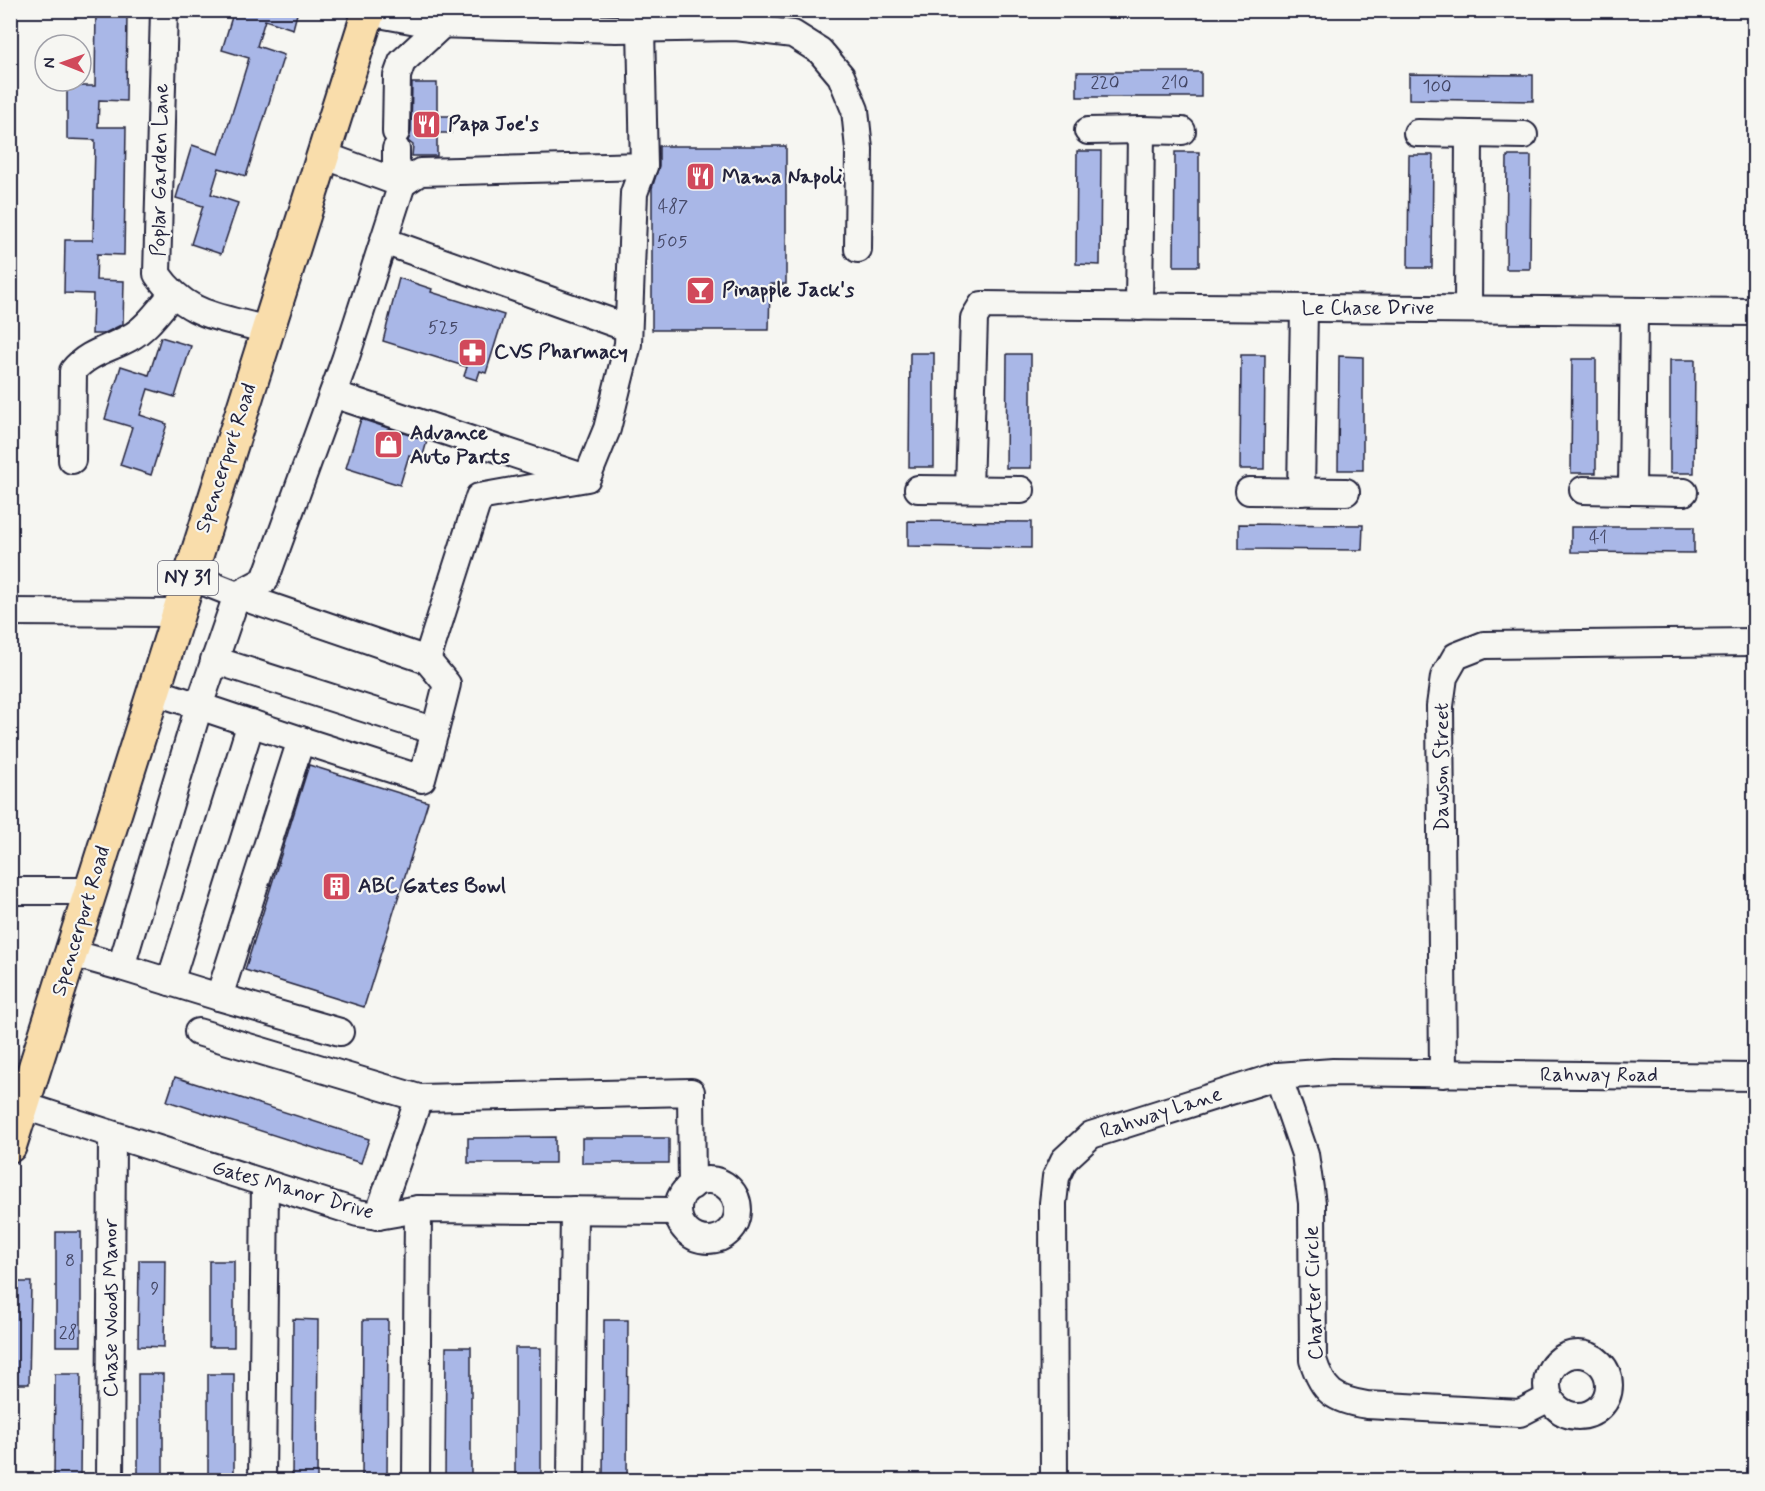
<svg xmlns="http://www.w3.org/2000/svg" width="1765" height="1491" font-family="Mynerve,sans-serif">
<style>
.building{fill:#a9b7e7;stroke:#22223b;stroke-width:1.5}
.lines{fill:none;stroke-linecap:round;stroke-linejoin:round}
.minor-casing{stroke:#22223b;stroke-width:30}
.major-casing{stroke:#22223b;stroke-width:36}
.minor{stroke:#f6f6f2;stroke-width:26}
.major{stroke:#f9ddab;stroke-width:32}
.labels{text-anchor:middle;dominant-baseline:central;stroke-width:4.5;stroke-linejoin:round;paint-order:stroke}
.number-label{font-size:18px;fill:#444766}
.shield{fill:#f6f6f2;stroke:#626272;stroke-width:1.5}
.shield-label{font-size:20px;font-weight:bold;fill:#22223b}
.poi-label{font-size:21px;font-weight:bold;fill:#22223b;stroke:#f6f6f2;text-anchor:start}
.street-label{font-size:21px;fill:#22223b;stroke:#f6f6f2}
</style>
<rect width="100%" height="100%" fill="#f6f6f2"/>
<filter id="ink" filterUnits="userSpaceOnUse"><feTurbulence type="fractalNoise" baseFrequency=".0167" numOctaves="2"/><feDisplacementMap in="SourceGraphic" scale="12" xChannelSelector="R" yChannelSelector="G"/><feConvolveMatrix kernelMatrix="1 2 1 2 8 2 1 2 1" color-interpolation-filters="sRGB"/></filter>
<g filter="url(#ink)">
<g class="building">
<path d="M 96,10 L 127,10 L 126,101 L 99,100 L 98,127 L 126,127 L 124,255 L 97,254 L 96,280 L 124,281 L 123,324 L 103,334 L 92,334 L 93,294 L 64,293 L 65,240 L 93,240 L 95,140 L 67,139 L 67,86 L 95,86 Z"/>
<path d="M 234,10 L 298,10 L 293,29 L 265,20 L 257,46 L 284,55 L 246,176 L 219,168 L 211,194 L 238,203 L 221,254 L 191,244 L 203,206 L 176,198 L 192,145 L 219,154 L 235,104 L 249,58 L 222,50 Z"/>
<rect x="1077" y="72" width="124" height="25"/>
<path d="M 1409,74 L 1533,75 L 1533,101 L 1409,99 Z"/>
<path d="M 412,83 L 437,83 L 437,116 L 451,116 L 451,133 L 437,133 L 437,156 L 412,156 L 413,145 L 408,141 L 411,132 Z"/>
<path d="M 659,146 L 786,146 L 786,284 L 770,284 L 769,330 L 652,330 L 652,188 L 659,166 Z"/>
<path d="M 1077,151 L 1101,151 L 1100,265 L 1076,264 Z"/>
<path d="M 1175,152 L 1199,152 L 1199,266 L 1174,266 Z"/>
<path d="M 1409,155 L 1433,155 L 1432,268 L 1408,268 Z"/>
<path d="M 1507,156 L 1531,156 L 1530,269 L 1506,269 Z"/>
<path d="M 399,278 L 432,289 L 431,292 L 504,315 L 486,373 L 480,371 L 477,380 L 464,376 L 467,367 L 383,341 Z"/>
<path d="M 161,337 L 191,346 L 175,397 L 148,389 L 140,415 L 167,424 L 151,475 L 120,465 L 132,427 L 105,419 L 121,366 L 149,375 Z"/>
<path d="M 910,353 L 934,353 L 934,467 L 909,467 Z"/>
<path d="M 1007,354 L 1031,354 L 1031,468 L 1006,468 Z"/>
<path d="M 1241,355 L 1265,355 L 1264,469 L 1240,469 Z"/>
<path d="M 1339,356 L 1363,357 L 1363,470 L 1338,470 Z"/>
<path d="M 1572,359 L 1596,359 L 1596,473 L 1571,473 Z"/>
<path d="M 1670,360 L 1695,360 L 1694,473 L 1670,473 Z"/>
<path d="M 361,419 L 427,441 L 422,459 L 409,455 L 400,485 L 346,468 Z"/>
<path d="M 908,521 L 1031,522 L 1031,548 L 908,546 Z"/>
<path d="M 1239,524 L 1363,525 L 1362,550 L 1239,549 Z"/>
<path d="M 1571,527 L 1694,527 L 1694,553 L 1571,552 Z"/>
<path d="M 309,765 L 428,802 L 364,1007 L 245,970 Z"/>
<path d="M 175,1077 L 369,1139 L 361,1163 L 167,1101 Z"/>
<path d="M 555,1137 L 555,1163 L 468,1163 L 468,1138 Z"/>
<rect x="582" y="1138" width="87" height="25"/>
<rect x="56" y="1232" width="25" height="114"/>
<path d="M 139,1260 L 165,1260 L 164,1347 L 138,1346 Z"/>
<rect x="209" y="1261" width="25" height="86"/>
<path d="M 10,1282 L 31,1282 L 29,1384 L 10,1384 Z"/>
<path d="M 293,1319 L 318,1320 L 317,1480 L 292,1480 Z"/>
<path d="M 363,1320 L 388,1320 L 387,1480 L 362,1480 Z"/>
<path d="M 604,1320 L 628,1320 L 627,1480 L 603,1480 Z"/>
<path d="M 446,1347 L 471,1347 L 471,1480 L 445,1480 Z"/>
<rect x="515" y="1348" width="26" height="132"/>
<path d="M 55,1374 L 81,1374 L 80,1480 L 54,1480 Z"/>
<rect x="138" y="1374" width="25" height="106"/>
<rect x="208" y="1374" width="26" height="106"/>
</g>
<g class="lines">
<defs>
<g id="minor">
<path d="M 164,10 L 157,274 C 187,317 219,316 267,330"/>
<path d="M 368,12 L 433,24 L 616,29 L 736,27 L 793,34 L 820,51 L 841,76 L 855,110 L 859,149 L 858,249"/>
<path d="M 1088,131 L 1141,130"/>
<path d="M 396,132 L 397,76 L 402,62 L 443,24"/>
<path d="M 1417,133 L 1524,135"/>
<path d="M 396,149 L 396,162 L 402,184 L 420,172 L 644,166 L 641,28"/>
<path d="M 384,241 L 628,328"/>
<path d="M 1139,307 L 1141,130 L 1182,131"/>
<path d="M 1468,309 L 1469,134"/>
<path d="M 333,394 L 583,477"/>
<path d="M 72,460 L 73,371 C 87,353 109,349 129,338 C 146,329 159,310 172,295"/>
<path d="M 918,489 L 1021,490"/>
<path d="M 969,489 L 974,318 L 982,305 L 1754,312"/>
<path d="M 1583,490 L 1632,491 L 1634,311"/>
<path d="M 1249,491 L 1346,492"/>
<path d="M 1632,491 L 1684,492"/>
<path d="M 1301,492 L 1304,308"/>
<path d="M 237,595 L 427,660 L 479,497 L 587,478 L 607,429 L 628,344 L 634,193 L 644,166"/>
<path d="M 237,595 L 265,580 L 345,360 L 402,184 L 323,155"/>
<path d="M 10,612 L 178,613"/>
<path d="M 214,660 L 435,731 L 422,779 L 301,740"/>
<path d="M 427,660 L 447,684 L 435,731"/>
<path d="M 10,891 L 91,891"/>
<path d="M 71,953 L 121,967 L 199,706 L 153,691"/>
<path d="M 121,967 L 219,997 L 301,740 L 199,706 L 237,595 L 189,576"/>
<path d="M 170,982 L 251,723"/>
<path d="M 219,997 L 340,1032"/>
<path d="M 198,1032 L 419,1098 L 378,1216"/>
<path d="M 1443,1074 L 1440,706 L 1444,677 L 1456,656 L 1484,645 L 1754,642"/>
<path d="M 1278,1076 L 1305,1154 L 1312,1203 L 1313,1360 C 1323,1392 1334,1400 1367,1405 L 1520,1413 L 1549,1398"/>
<path d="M 419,1098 L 691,1092 L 692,1186"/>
<path d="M 24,1106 L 358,1213 L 378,1216 L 418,1209 L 678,1211"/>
<circle cx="708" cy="1210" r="30"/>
<circle cx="1578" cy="1385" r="31"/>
<path d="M 110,1480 L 112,1136"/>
<path d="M 262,1480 L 265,1183"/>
<path d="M 416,1480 L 418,1209"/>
<path d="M 571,1480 L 574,1210"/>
<path d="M 1054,1480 L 1053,1203 L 1056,1177 L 1064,1160 L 1091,1135 L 1278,1076 L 1333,1072 L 1754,1077"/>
</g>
<path id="major" d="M 10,1146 L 369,10"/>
</defs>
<use href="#minor" class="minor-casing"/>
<use href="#major" class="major-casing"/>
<use href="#minor" class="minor"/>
<use href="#major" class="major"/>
</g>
</g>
<defs>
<symbol id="restaurant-square" viewBox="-11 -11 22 22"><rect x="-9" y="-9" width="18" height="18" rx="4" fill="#d1495b" stroke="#f6f6f2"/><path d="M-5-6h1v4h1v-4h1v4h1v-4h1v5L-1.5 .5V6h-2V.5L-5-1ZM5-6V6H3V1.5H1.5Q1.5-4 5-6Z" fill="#fff"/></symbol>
<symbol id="bar-square" viewBox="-11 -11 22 22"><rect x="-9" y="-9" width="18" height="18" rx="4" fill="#d1495b" stroke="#f6f6f2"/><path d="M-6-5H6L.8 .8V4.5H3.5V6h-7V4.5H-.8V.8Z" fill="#fff"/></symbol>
<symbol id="pharmacy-square" viewBox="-11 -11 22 22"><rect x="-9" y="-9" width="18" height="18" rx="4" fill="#d1495b" stroke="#f6f6f2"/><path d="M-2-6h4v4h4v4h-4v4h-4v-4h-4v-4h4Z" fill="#fff"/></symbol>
<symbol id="shop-square" viewBox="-11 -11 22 22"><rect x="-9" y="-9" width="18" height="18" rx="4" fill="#d1495b" stroke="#f6f6f2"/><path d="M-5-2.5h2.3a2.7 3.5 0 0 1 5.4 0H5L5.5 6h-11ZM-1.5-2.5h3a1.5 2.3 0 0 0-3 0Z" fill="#fff"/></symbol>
<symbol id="building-square" viewBox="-11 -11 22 22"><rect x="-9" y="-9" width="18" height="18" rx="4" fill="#d1495b" stroke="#f6f6f2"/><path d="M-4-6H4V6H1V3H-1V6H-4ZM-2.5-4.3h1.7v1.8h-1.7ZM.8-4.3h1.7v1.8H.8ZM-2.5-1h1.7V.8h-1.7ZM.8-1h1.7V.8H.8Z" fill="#fff"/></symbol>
</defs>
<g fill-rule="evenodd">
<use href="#restaurant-square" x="410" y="108" width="33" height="33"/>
<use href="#restaurant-square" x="684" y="160" width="33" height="33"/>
<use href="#bar-square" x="684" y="274" width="33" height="33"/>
<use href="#pharmacy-square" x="456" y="336" width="33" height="33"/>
<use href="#shop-square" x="372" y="428" width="33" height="33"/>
<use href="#building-square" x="320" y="870" width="33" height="33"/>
</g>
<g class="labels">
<g class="number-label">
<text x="1105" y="83">220</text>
<text x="1175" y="83">210</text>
<text x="1437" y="87">100</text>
<text x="673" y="207">487</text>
<text x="672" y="242">505</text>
<text x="443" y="328">525</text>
<text x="1598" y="538">41</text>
<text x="70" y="1261">8</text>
<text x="155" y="1289">9</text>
<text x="68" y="1333">28</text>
</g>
<rect class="shield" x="158" y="561" width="60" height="34" rx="4.5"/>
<g class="shield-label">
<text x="188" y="578">NY 31</text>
</g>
<g class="poi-label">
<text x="448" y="124">Papa Joe's</text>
<text x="722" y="177">Mama Napoli</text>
<text x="722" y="290">Pinapple Jack's</text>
<text x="494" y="352">CVS Pharmacy</text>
<text x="410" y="433">Advance<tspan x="410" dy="24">Auto Parts</tspan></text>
<text x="358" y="886">ABC Gates Bowl</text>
</g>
<g class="street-label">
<text transform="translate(160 170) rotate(-89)">Poplar Garden Lane</text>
<text x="1368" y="308">Le Chase Drive</text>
<text transform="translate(226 458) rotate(-72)">Spencerport Road</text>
<text transform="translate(1442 767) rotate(-90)">Dawson Street</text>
<text transform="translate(81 921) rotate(-73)">Spencerport Road</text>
<text x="1599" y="1075">Rahway Road</text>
<text transform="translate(1161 1113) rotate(-18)">Rahway Lane</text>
<text transform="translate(293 1190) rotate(16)">Gates Manor Drive</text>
<text transform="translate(1314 1293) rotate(-92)">Charter Circle</text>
<text transform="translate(111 1308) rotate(-90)">Chase Woods Manor</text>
</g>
</g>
<rect width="1765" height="1491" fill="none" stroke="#f6f6f2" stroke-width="36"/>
<rect x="18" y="18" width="1729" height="1455" fill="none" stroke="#22223b" stroke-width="2" filter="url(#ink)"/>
<g transform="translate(63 63) rotate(271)"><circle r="28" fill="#f6f6f2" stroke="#a1a1a9" stroke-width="1.5"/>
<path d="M0-4.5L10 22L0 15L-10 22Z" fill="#d1495b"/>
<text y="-9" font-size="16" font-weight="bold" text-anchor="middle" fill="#22223b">N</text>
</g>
</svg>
